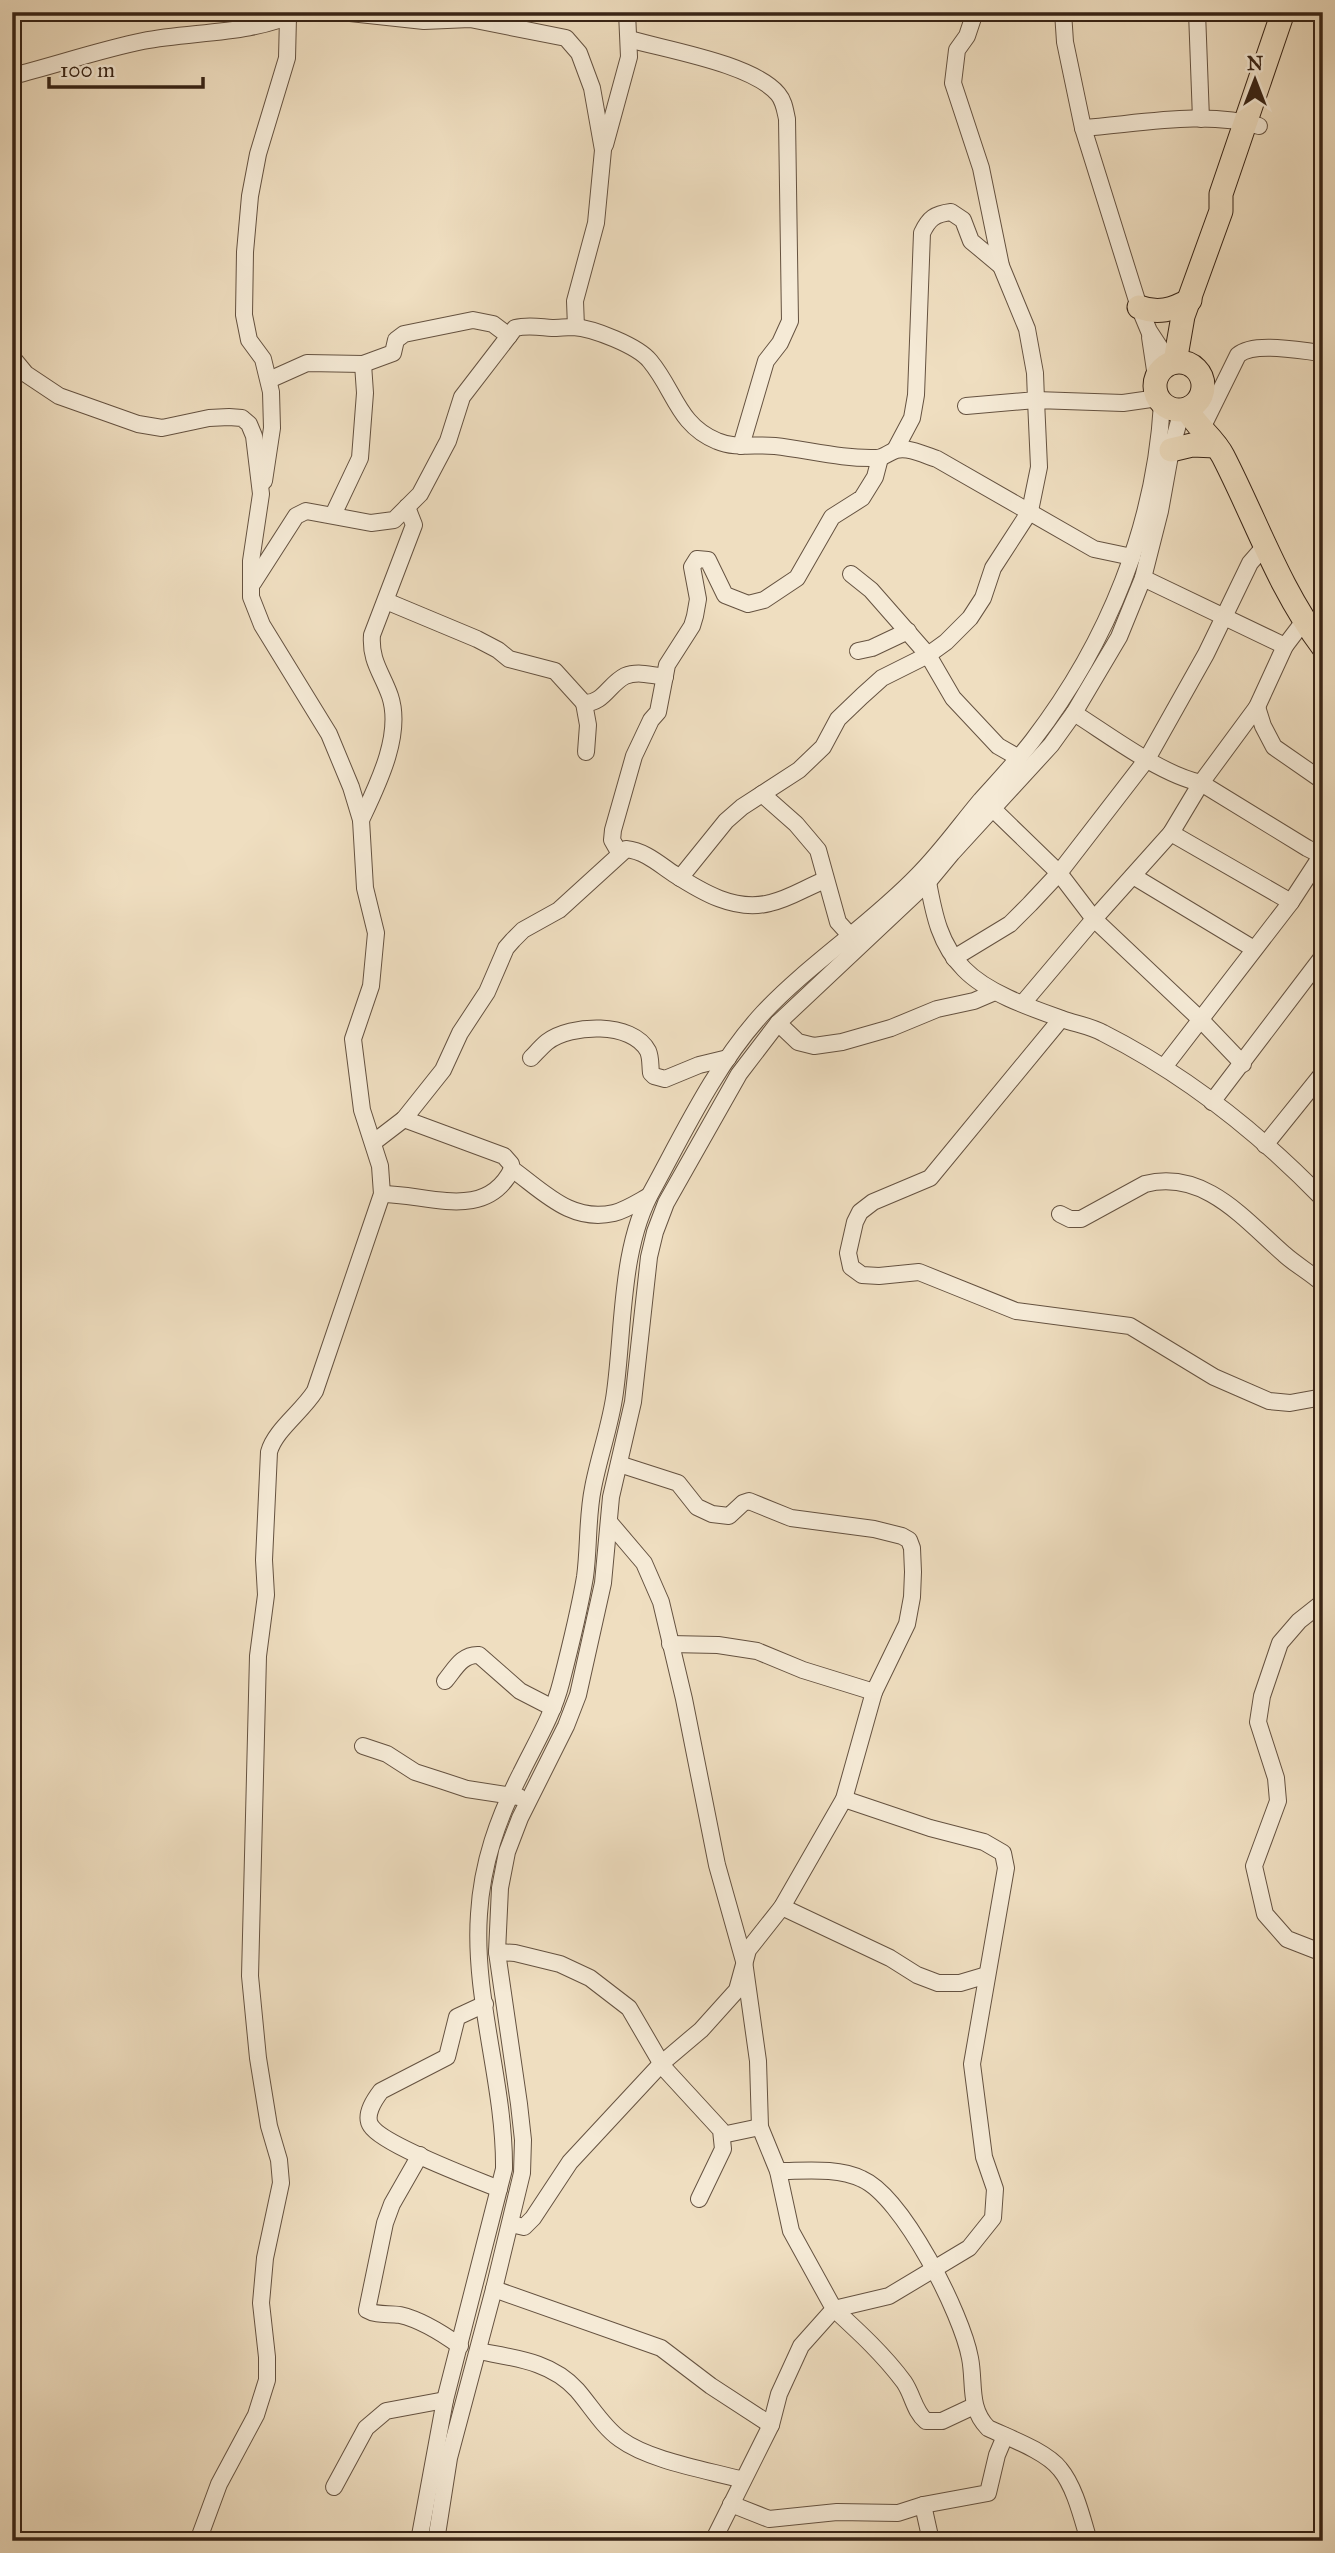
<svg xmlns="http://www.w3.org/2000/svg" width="1335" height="2553" font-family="'IM FELL Great Primer',serif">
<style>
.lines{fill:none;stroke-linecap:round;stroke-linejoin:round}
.minor-casing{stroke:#655240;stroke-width:18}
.highway-casing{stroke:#372315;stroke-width:25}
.minor{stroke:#f5ead6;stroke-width:16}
.highway{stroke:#efdec0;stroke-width:23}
</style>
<rect width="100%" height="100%" fill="#efdec0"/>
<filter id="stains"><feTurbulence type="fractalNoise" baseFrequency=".00286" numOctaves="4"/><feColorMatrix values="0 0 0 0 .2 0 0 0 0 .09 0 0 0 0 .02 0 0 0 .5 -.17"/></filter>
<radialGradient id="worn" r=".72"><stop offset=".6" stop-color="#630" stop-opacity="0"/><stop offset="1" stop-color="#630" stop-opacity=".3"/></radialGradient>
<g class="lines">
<defs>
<g id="minor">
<path d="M 341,12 L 424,21 L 470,19 L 566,38 L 579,53 L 592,88 L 603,150 L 596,223 L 575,301 L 576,327"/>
<path d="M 1063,12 L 1065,42 L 1083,128 L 1139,307 L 1149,331 L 1170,363"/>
<path d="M 1197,12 L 1201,119"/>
<path d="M 629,39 C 667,50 753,64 778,94 C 784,101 785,110 787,119 L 790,321 L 780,343 L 766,361 L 741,446"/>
<path d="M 12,76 C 56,65 99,50 143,41 C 193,31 251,35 298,12"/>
<path d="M 1083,128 C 1138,124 1206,110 1259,126"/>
<path d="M 605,145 L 629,57 L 627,12"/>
<path d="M 1150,337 L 1156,377"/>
<path d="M 12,357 L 26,374 L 59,396 L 138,424 L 162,428 L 209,418 L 229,417 L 242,418 L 249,424 L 254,436 L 261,494 L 251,561 L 251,597 L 262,625 L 329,734 L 351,787 L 361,820 L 365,888 L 376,933 L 371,986 L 353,1039 L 362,1110 L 380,1166 L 382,1194 L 315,1391 C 302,1412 275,1430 269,1452 L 264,1560 L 266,1595 L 258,1656 L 250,1976 L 258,2058 L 269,2126 L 279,2160 L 281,2183 L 265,2258 L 261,2303 L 267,2357 L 267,2380 L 256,2415 L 219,2484 L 198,2541"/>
<path d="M 269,380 L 307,363 L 363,364 L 393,353 L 396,340 L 404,334 L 473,320 L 493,324 L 509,336"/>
<path d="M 966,406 L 1036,400 L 1035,373 L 1027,329 L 1001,266 L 981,168 L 953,83 L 957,50 L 967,36 L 975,12"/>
<path d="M 1206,420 L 1238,355 C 1254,341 1301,351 1323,353"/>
<path d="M 895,450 L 912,418 L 916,395 L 922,233 C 929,218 935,214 951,212 L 963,220 L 971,241 L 1001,266"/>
<path d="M 264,481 L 272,428 L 271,392 L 263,359 L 249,340 L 244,315 L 245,252 L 250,196 L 258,154 L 287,58 L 288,17"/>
<path d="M 333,515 L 360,458 L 365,393 L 363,364"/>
<path d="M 851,574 L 871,590 L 928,655 L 953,698 L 998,746 L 1019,758"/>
<path d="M 1143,578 L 1285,646"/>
<path d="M 253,583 L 296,516 L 306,511 L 371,523 L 394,520 L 420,494 L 448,441 L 462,397 L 515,328 C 528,325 538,327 552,328 C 559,328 566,327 573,327 C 593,328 638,346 650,361 C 675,391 678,425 717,441 C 735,449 756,444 775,446 C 809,450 842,459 876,458 C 884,458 889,452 896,450 C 910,447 924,455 937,459 L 1094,549 L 1132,557"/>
<path d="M 386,601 L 477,639 L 498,650 L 509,659 L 555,671 L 584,703 C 603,704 609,684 625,676 C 637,671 652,675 665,677"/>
<path d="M 858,651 L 872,648 L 908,631"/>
<path d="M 584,703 L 588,725 L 586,752"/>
<path d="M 1257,707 L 1263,726 L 1274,747 L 1323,781"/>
<path d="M 1074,713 C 1109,735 1160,774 1201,783 L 1307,848 L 1315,852 L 1323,851"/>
<path d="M 762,794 L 796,824 L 818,850 L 838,922 L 857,943"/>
<path d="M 992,808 L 1059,873 L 1094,919 L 1201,1020 L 1243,1064"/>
<path d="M 361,820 C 377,786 403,735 390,696 C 382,673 370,661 372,635 L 414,525 L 407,507"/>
<path d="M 1171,833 L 1291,902"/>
<path d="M 620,854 L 612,840 L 613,830 L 634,756 L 651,720 L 658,712 L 667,665 L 692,626 L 695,616 L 698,599 L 692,567 L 697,559 L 708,560 L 725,595 L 748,604 L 764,600 L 797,578 L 832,517 L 862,498 L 875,477 L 880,458"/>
<path d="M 1133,876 L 1254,949"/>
<path d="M 680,878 L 726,821 L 742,807 L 799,770 L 823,747 L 838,719 L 862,696 L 882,678 L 928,655 L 946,642 L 970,618 L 983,598 L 993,568 L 1030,511 L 1039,467 L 1036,400 L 1123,403 L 1158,398"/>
<path d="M 928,882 C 934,915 940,945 964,969 C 987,993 1031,1008 1062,1019 C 1076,1024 1090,1026 1103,1033 C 1184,1074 1259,1133 1323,1199"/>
<path d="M 954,958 L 1010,924 L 1030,904 L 1059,873 L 1147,759 L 1206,654 L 1250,563 L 1264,547"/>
<path d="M 1023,1003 L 1094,919 L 1171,833 L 1201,783 L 1257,707 L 1285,646 L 1304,621"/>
<path d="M 1061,1019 L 930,1178 L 873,1202 L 860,1212 L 855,1222 L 848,1253 L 851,1267 L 862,1275 L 879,1276 L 919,1272 L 1016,1311 L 1130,1326 L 1214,1377 L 1269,1401 L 1290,1403 L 1323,1397"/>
<path d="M 778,1023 L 798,1042 L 814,1046 L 842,1042 L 891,1028 L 937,1009 L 974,1001 L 995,992"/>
<path d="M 531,1058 C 536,1053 541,1047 547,1042 C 571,1024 632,1021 648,1051 C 651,1058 650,1065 651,1073 L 654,1076 L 665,1079 L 699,1065 L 728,1058"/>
<path d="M 1164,1067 L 1291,902 L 1323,853"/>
<path d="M 1212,1102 L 1323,956"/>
<path d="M 404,1119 L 504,1156 L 511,1164 L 512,1169 C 544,1192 571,1223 614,1213 C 626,1210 638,1202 649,1196"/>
<path d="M 374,1142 L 404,1119 L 443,1070 L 460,1033 L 487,992 L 506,948 L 513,940 L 523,930 L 559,910 L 626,849 C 645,851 659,864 674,874 C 702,892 735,912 770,903 C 789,899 807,887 825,880"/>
<path d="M 1265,1145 L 1323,1073"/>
<path d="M 382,1194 C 428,1194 486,1222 512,1169"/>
<path d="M 1060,1214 L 1070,1219 L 1081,1219 L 1145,1184 C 1204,1169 1244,1219 1284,1254 C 1296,1265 1311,1273 1323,1284"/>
<path d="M 619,1464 L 678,1483 L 697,1507 L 712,1514 L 729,1516 L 743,1503 L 749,1501 L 791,1518 L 874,1529 L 902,1536 L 909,1540 L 912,1548 L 913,1572 L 912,1597 L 907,1624 L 874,1692"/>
<path d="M 610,1523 L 644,1563 L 661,1602 L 684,1699 L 717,1865 L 744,1961 L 758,2061 L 760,2127 L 778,2171 L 791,2231 L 834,2309 L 801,2346 L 779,2394 L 771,2425 L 713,2541"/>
<path d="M 1323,1602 L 1299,1621 L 1280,1643 L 1262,1696 L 1258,1722 L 1276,1778 L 1278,1801 L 1254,1866 L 1265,1914 L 1287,1939 L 1323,1953"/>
<path d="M 445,1681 C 455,1669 462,1654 479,1655 L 520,1691 L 553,1708"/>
<path d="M 363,1746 L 387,1754 L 415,1772 L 443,1781 L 467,1789 L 519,1797"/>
<path d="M 844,1799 L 930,1828 L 984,1842 L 1003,1853 L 1006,1868 L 972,2064 L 984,2157 L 995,2189 L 993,2218 L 969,2248 L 889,2296 L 834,2309 C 859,2332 884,2355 904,2382 C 913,2395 914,2411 926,2421 L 942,2421 L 974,2406"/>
<path d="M 782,1907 L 890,1958 L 917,1975 L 938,1983 L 960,1983 L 987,1975"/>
<path d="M 497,1952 L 515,1953 L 560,1964 L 590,1978 L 629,2008 L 664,2068 L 721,2130 L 723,2149 L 699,2199"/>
<path d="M 485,2004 L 457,2017 L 447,2057 L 381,2091 C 374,2100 364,2116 371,2126 C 383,2145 475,2179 499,2189"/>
<path d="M 722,2135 L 760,2127"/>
<path d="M 420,2155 L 392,2204 L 385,2223 L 367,2310 C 377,2316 389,2313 400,2315 C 422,2320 442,2333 460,2346"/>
<path d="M 778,2171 C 805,2171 837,2167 862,2179 C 903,2197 962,2314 970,2358 C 975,2383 968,2408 988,2428 C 1009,2438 1046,2451 1060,2469 C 1075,2487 1082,2518 1089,2541"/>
<path d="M 511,2224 L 524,2227 L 533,2218 L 570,2162 L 662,2063 L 701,2030 L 737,1990 L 748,1950 L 782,1907 L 844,1799 L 874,1692 L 803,1670 L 757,1651 L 718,1645 L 670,1644"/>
<path d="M 494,2289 L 661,2348 L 711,2386 L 771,2425"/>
<path d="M 478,2351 C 514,2358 551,2361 577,2390 C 591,2406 603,2427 620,2439 C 650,2461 707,2470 743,2480"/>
<path d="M 334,2487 L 366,2428 L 386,2411 L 445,2400"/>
<path d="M 731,2504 L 769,2519 L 837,2512 L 898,2513 L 923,2505 L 988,2493 L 997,2455 L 1005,2436"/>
<path d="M 923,2505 L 931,2541"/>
<path d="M 419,2541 L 445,2400 L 504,2169 C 505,2084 473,1999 479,1914 C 482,1863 498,1818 521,1773 C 535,1744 553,1715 561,1683 C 570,1648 579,1612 585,1577 C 589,1548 587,1517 593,1488 C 599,1456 611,1424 615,1392 C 624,1327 620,1247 653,1189 C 685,1130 717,1063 763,1013 C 810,963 870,925 918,875 C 941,852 960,825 981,800 C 999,780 1017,761 1033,740 C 1108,642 1155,526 1162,404"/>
<path d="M 436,2541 L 449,2458 L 494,2289 L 522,2173 L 523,2140 L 519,2104 L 497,1952 L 500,1888 L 507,1852 L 520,1818 L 566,1726 L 578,1695 L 603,1583 L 611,1497 L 633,1402 L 649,1257 L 655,1232 L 666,1203 L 739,1074 L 778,1023 L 928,882 L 952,853 L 1051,745 L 1074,713 L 1119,637 L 1143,578 L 1160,511 L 1171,450 L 1182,410"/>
</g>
<g id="highway">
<path d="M 1139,307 C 1158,314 1172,310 1190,300"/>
<circle cx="1179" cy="386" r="24"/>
<path d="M 1175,362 L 1183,316 L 1221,211 L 1221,194 L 1283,12"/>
<path d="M 1187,409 C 1196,427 1213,437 1223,456 C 1256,520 1279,589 1323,647"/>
<path d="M 1171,450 L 1192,445 L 1216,446"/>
</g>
</defs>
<use href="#minor" class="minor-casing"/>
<use href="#highway" class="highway-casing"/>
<use href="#minor" class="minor"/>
<use href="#highway" class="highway"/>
</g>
<rect width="1335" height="2553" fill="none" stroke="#efdec0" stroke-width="42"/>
<rect x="14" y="14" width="1307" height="2525" fill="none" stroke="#372315" stroke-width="3.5"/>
<rect x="21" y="21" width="1293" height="2511" fill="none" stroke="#372315" stroke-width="2"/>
<g transform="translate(1255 80)" stroke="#f5ead6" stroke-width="5" paint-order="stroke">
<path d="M0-5L12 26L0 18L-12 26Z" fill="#372315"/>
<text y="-10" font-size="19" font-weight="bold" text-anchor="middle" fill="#372315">N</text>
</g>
<path d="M49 77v10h154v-10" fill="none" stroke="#372315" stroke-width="3.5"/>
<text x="60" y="77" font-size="21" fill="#372315" stroke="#f5ead6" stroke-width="5" paint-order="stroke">100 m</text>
<rect width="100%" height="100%" filter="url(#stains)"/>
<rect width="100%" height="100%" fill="url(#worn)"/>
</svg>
